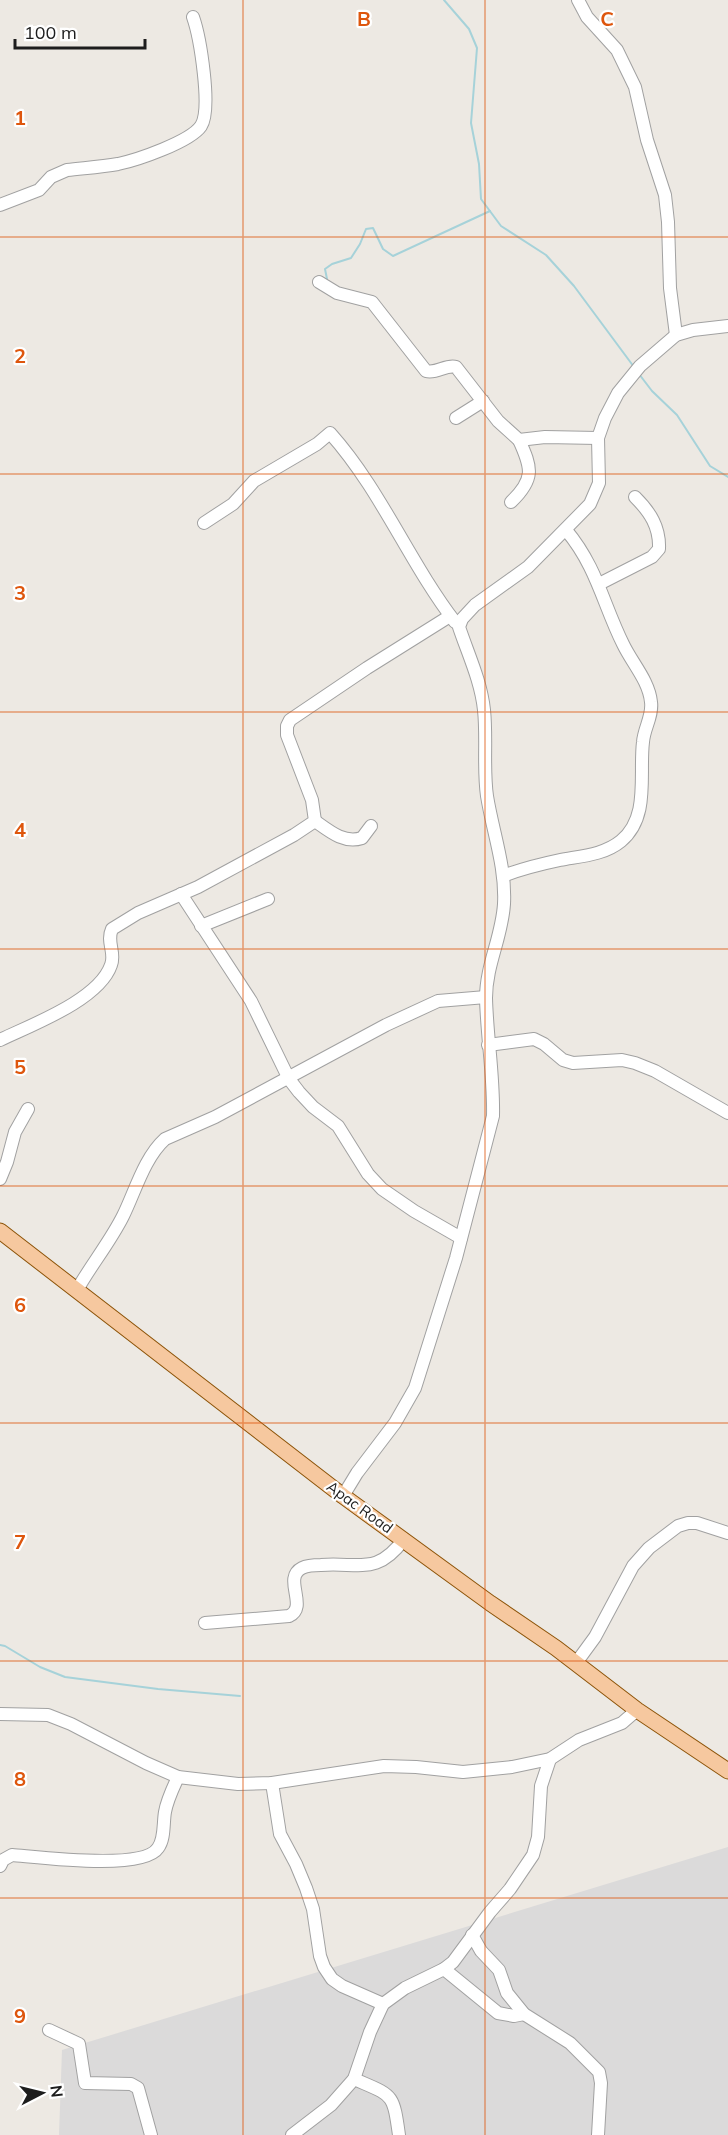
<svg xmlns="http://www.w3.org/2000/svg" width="728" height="2135" font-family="Mulish,sans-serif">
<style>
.residential{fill:#dbdada}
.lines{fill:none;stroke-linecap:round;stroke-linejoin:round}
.stream{stroke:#a6d2d9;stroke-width:2}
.minor-casing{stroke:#a1a1a1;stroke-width:14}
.major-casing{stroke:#8d5409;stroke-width:17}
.minor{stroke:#fff;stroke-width:12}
.major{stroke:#f6c89f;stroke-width:15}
.grid{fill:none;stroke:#de560d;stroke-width:1.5;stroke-opacity:0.55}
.labels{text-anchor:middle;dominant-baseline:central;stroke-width:4.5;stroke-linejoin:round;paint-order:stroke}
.street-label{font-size:15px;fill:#1d1d1d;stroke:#fff}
.grid-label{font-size:20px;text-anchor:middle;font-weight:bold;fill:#de560d;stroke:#fff;stroke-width:4.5;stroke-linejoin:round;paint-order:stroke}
</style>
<rect width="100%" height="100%" fill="#ede9e3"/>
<path class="residential" d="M 728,1847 L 728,2135 L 59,2135 L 62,2050 Z"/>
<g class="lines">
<g class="stream">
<path d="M 444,0 L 469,29 L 477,48 L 471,123 L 479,164 L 481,199 L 501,226 L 546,255 L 574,286 L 634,367"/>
<path d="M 327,279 L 325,269 L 332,264 L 351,258 L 360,244 L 366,229 L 373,228 L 383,249 L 393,256 L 490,211"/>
<path d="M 639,374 L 652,391 L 677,415 L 710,466 L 728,477"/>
<path d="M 0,1645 L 5,1646 L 40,1667 L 65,1677 L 158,1689 L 240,1696"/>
</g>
<defs>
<g id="minor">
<path d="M 578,0 L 587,17 L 617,50 L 635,87 L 647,140 L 665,195 L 668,222 L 670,288 L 676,335"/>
<path d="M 0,205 L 39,190 L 51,177 L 67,170 C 84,168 101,167 118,164 C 137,160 190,142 201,126 C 212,109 200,37 193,17"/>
<path d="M 319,282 L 337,293 L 372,302 L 426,371 C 437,374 446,364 456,367 L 498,421 L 519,440 L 545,437 L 598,438"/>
<path d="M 456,418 L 483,401"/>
<path d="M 511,502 C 535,479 532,468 519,440"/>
<path d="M 204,523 L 233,504 L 254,481 L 317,444 L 330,433 C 381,490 409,562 455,622"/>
<path d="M 599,584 L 652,557 L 659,549 C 660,527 650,512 635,497"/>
<path d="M 315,821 C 329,831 344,844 362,838 L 371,826"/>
<path d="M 503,876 C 521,869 541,864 560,860 C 581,856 604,855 621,841 C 650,817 639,775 643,742 C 644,728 653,716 651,702 C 649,681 632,663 623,644 C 603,604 597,567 566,530"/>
<path d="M 181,894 L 251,1001 L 289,1079 L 299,1092 L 313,1107 L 338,1126 L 368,1174 L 382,1189 L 414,1211 L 461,1238"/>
<path d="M 201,926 L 268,899"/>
<path d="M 0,1040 C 31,1025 99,1000 111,965 C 116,953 106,942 112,929 L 138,913 L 198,887 L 294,835 L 315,821 L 312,800 L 287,735 L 287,726 L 290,720 L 367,668 L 450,616"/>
<path d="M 488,1045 L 534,1039 L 544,1044 L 563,1060 L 573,1063 L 622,1060 L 635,1063 L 655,1071 L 728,1113"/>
<path d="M 0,1179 L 7,1162 L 15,1132 L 28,1109"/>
<path d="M 77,1290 C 91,1265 110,1242 123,1216 C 135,1192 144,1158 165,1139 L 215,1117 L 386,1025 L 438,1001 L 486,997"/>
<path d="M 343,1496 L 357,1473 L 395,1423 L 415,1388 L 456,1258 L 493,1116 C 494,1077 487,1038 486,998 C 486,965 502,937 504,904 C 506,867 493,833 487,796 C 483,768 487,738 484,710 C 481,681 468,654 459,627 L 462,619 L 475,605 L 528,567 L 590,504 L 599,483 L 598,438 L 605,418 L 618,393 L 640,366 L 676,335 L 693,330 L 728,326"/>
<path d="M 205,1623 L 289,1616 C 309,1607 282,1578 302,1568 C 308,1565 314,1565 321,1565 C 359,1562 377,1576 404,1539"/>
<path d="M 576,1663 L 595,1637 L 633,1566 L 649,1548 L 678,1526 L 688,1523 L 697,1523 L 728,1533"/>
<path d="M 0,1714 L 48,1715 L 71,1724 L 146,1763 L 178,1777 L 238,1784 L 272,1783 L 384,1766 L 416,1767 L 463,1772 L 512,1767 L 550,1759 L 579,1740 L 622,1723 L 637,1710"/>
<path d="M 272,1783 L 280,1834 L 296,1864 L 306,1888 L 313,1909 L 320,1956 L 324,1967 L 332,1979 L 342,1986 L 383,2004"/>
<path d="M 0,1866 L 3,1860 L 12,1855 C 38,1857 143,1871 158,1848 C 165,1839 163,1823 165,1812 C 167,1800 173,1788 178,1777"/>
<path d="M 472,1935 L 481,1951 L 499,1970 L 507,1993 L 524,2014 L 570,2043 L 599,2072 L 601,2083 L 598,2135"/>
<path d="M 444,1969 L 498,2013 L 514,2016 L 524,2014"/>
<path d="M 49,2030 L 79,2044 L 85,2083 L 131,2084 L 138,2088 L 151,2135"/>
<path d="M 354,2079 C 393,2096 393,2092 399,2135"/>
<path d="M 292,2135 L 331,2105 L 354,2079 L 370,2032 L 383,2004 L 405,1988 L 444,1969 L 453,1962 L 490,1912 L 510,1889 L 533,1855 L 538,1837 L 541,1786 L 550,1759"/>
</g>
<path id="major" d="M 0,1231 L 343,1496 L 490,1603 L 556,1648 L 637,1710 L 728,1771"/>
</defs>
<use href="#minor" class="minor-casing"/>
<use href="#major" class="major-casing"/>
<use href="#minor" class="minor"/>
<use href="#major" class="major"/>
</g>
<path class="grid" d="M 243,0 L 243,2135M 485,0 L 485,2135M 0,237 L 728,237M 0,474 L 728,474M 0,712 L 728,712M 0,949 L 728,949M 0,1186 L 728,1186M 0,1423 L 728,1423M 0,1661 L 728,1661M 0,1898 L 728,1898"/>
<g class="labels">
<g class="street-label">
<text transform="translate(360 1507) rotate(36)">Apac Road</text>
</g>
</g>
<g class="grid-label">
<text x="364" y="26">B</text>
<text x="607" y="26">C</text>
<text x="20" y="125">1</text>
<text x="20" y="363">2</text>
<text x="20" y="600">3</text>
<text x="20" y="837">4</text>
<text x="20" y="1074">5</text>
<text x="20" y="1312">6</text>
<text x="20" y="1549">7</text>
<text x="20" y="1786">8</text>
<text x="20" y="2023">9</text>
</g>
<g transform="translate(42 2093) rotate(83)" stroke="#ffffff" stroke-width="4.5" paint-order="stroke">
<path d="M0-4.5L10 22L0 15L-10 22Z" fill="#1d1d1d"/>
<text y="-9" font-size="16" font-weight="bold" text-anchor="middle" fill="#1d1d1d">N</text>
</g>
<path d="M15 39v9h130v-9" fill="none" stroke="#1d1d1d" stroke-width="3"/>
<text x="24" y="39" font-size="18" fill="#1d1d1d" stroke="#ffffff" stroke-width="4.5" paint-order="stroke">100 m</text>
</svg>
